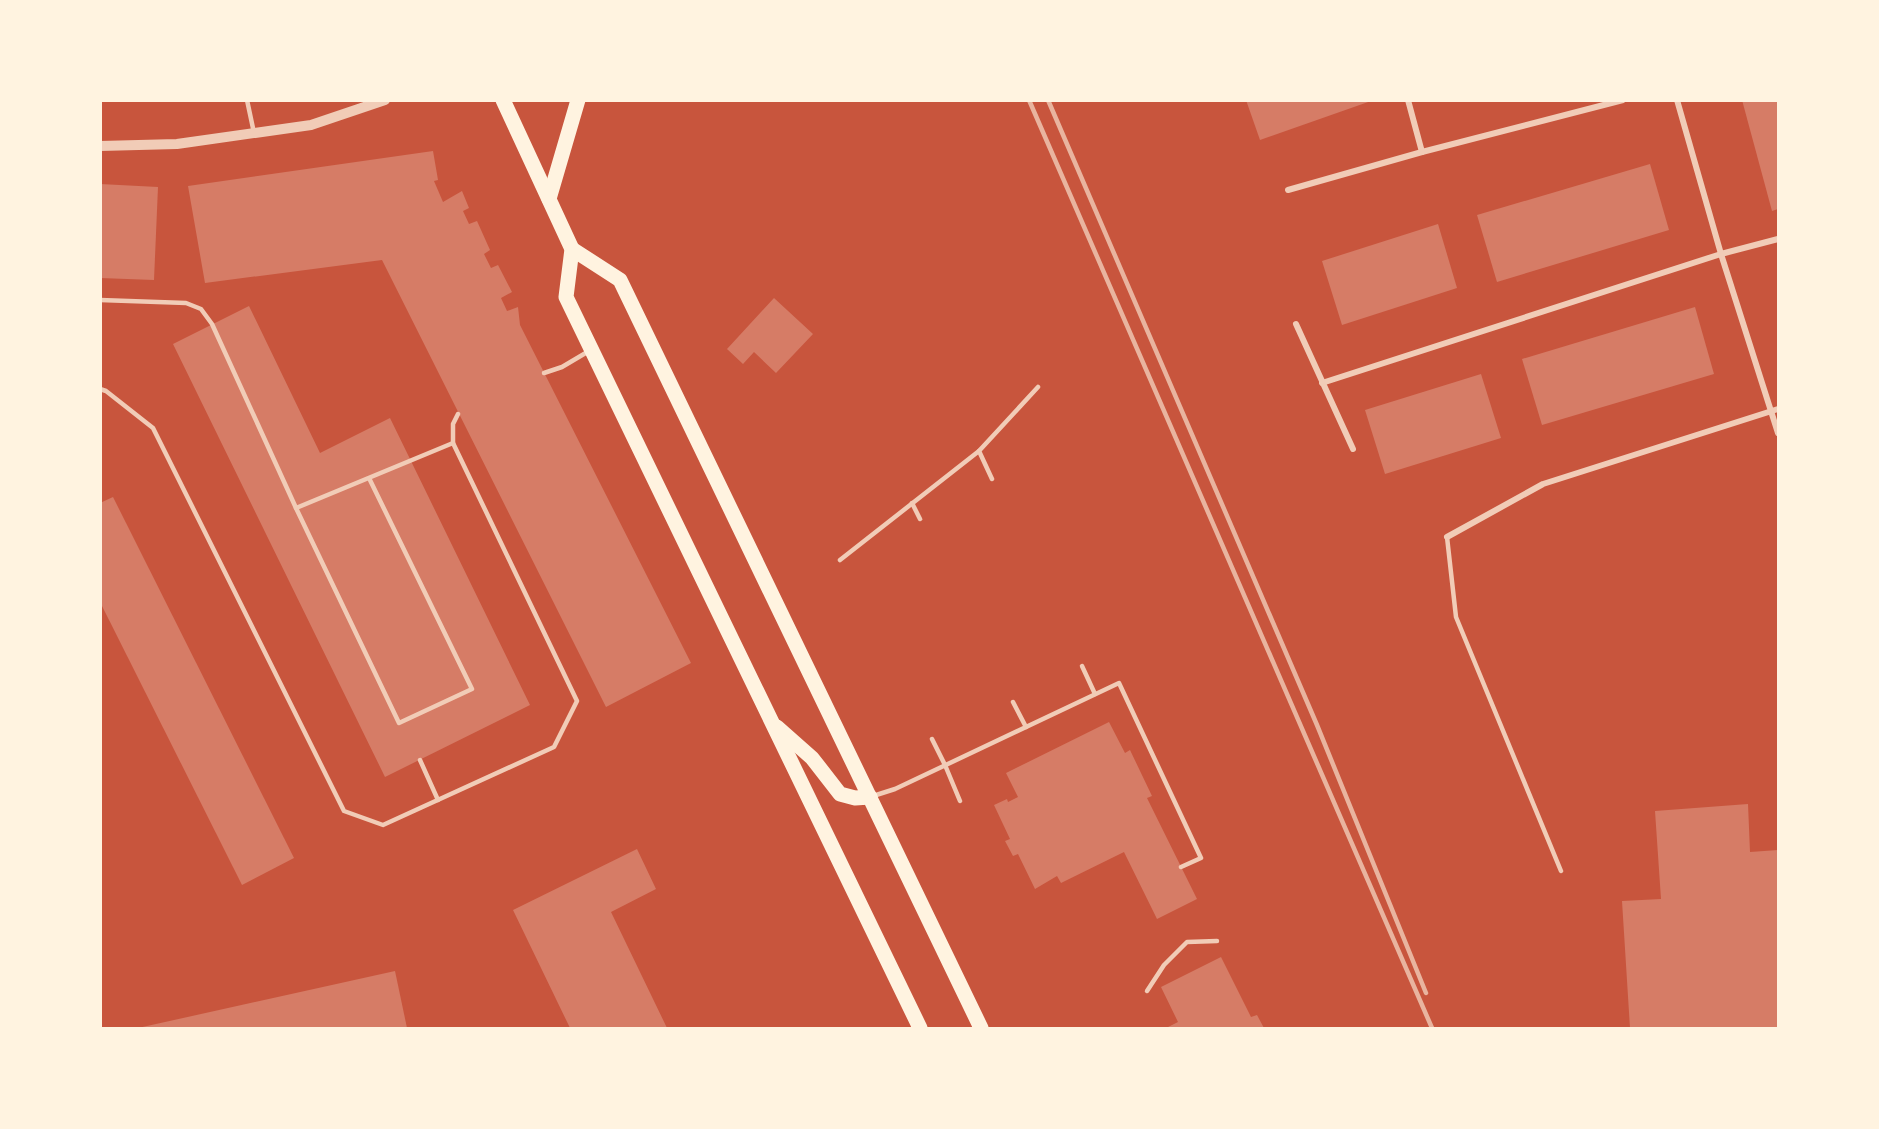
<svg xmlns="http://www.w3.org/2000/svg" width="1879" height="1129" font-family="Quicksand,sans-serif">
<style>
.building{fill:#d67c66}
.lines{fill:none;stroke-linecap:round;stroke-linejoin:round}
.service{stroke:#f1ccb7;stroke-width:4.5}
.minor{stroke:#f1ccb7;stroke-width:6}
.tertiary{stroke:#f1ccb7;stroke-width:10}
.primary{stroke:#fff3e0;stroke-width:15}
.rail{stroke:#e9b49f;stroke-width:4.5}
</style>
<rect width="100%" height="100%" fill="#c8553d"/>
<g class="building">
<path d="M 1246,100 L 1371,100 L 1371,101 L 1260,140 Z"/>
<path d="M 1742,100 L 1778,100 L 1778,209 L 1772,211 Z"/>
<path d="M 433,151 L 438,180 L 434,181 L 443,202 L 462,191 L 469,208 L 463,211 L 469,224 L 477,221 L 490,250 L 484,254 L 491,268 L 498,265 L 512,292 L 501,298 L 507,311 L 518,307 L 520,325 L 691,663 L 606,707 L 382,260 L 205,283 L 188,186 Z"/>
<path d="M 1650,164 L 1669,230 L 1497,282 L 1477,215 Z"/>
<path d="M 100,184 L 158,187 L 154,280 L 100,278 Z"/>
<path d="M 1438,224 L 1457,288 L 1342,325 L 1322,261 Z"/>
<path d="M 774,298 L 813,334 L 776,373 L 754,352 L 743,364 L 727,349 Z"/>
<path d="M 249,306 L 320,453 L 390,418 L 530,705 L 385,777 L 173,344 Z"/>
<path d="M 1695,307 L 1714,374 L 1542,425 L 1522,359 Z"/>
<path d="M 1481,374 L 1501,438 L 1385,474 L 1365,410 Z"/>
<path d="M 113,497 L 294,858 L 242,885 L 100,602 L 100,503 Z"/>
<path d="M 1109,722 L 1125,753 L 1130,750 L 1152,796 L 1147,798 L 1197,899 L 1157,919 L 1124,852 L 1061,883 L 1057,876 L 1035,889 L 1018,854 L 1013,856 L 1005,841 L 1010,839 L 994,805 L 1007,799 L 1008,802 L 1018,797 L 1006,773 Z"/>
<path d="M 1748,804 L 1750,852 L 1778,850 L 1778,1028 L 1630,1028 L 1622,901 L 1661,899 L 1655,811 Z"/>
<path d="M 637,849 L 656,889 L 611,912 L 667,1028 L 570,1028 L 513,910 Z"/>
<path d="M 1221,957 L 1251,1017 L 1257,1015 L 1264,1028 L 1166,1028 L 1178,1022 L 1161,987 Z"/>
<path d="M 395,971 L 407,1028 L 138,1028 Z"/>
</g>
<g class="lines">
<g class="service">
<path d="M 247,100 L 254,133"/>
<path d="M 100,300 L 186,303 L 201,309 L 212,324 L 296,508"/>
<path d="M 544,373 L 562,367 L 589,351"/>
<path d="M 100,389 L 106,391 L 153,428 L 344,811 L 383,825 L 554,747 L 577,701 L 453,443 L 453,424 L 458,414"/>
<path d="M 369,478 L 472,689 L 399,723 L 296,508 L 453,443"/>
<path d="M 992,479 L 979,451 L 1038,387"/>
<path d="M 912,503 L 920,519"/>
<path d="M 1447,537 L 1456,617 L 1561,871"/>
<path d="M 840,560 L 979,451"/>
<path d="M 1082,666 L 1095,694"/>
<path d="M 1013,702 L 1026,727"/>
<path d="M 932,739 L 945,765 L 960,801"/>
<path d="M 420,760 L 438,800"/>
<path d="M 873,796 L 895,789 L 1119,683 L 1201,858 L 1181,867"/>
<path d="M 1147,991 L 1164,965 L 1187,942 L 1217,941"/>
</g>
<g class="minor">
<path d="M 1408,100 L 1422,152"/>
<path d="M 1677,100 L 1721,254 L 1778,433"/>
<path d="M 1288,190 L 1422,152 L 1623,100"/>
<path d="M 1296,324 L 1353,449"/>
<path d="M 1322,383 L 1721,254 L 1778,239"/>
<path d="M 1447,537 L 1543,484 L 1778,409"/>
</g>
<path class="tertiary" d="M 100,146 L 177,144 L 311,125 L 385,100"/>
<g class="primary">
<path d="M 503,100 L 572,249 L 566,297 L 920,1028"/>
<path d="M 549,199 L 578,100"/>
<path d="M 572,249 L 620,280 L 981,1028"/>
<path d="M 777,727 L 812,758 L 840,794 L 855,798 L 870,797"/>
</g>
<g class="rail">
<path d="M 1029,100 L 1432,1028"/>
<path d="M 1048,100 L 1317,725 L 1426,993"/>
</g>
</g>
<rect width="1879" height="1129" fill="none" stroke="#fff3e0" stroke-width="204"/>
</svg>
